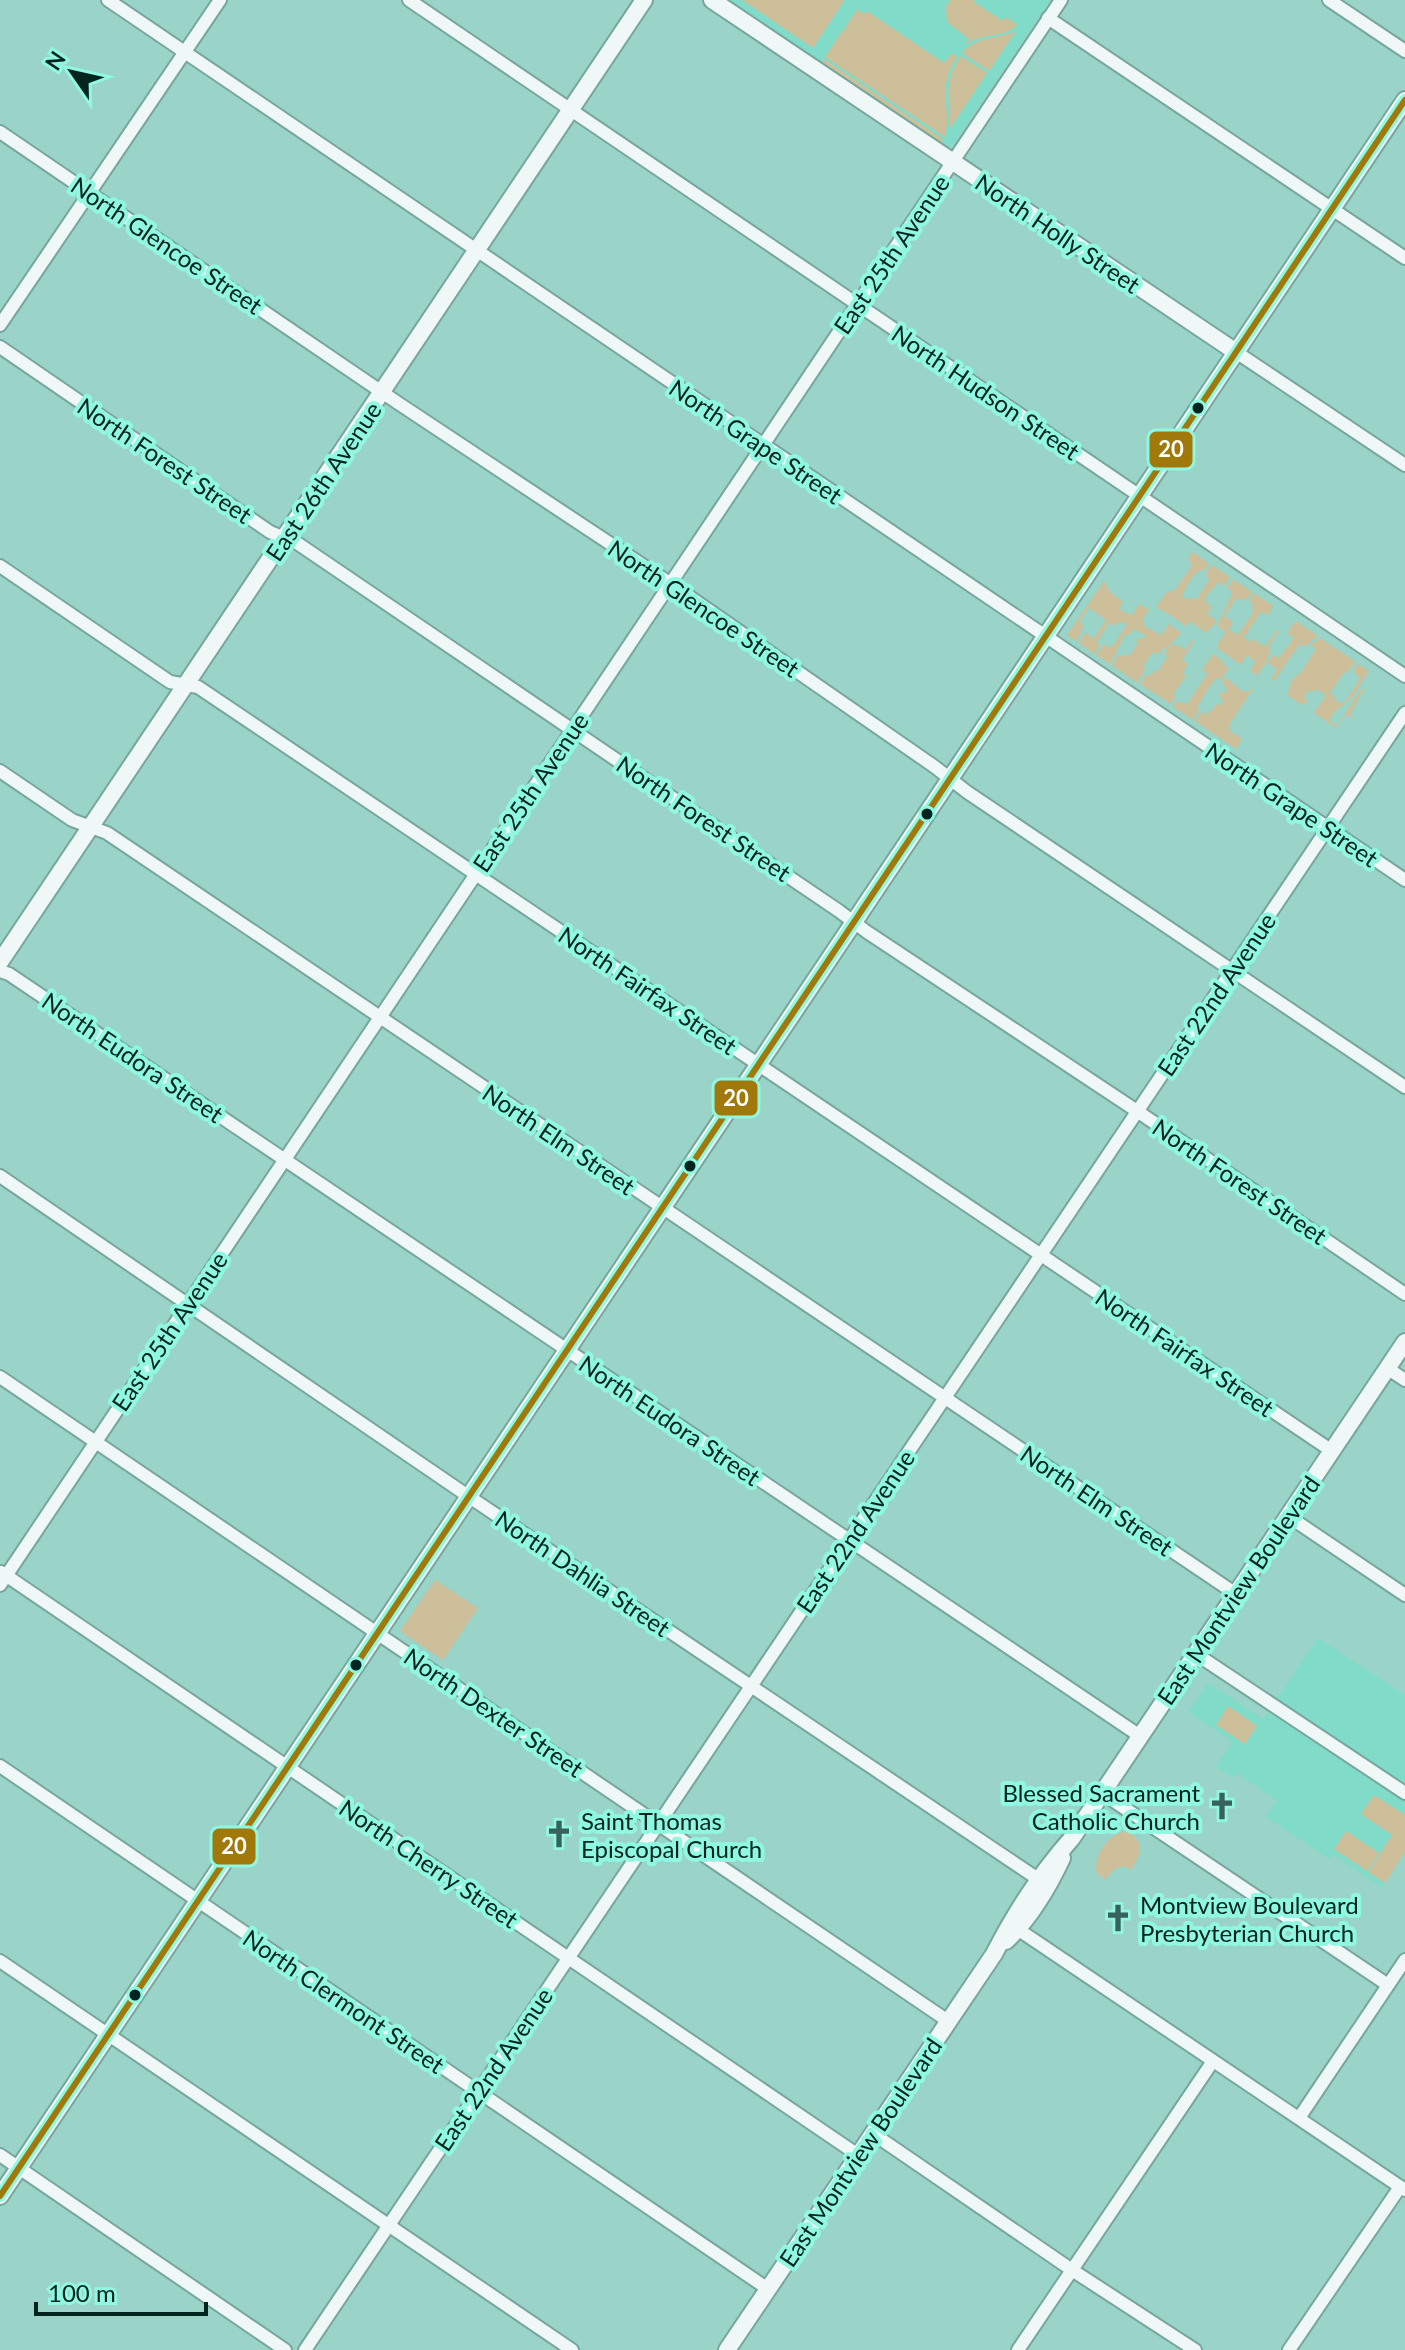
<svg xmlns="http://www.w3.org/2000/svg" width="1405" height="2350" font-family="Lato,sans-serif">
<style>
.built{fill:#81dbc9}
.green{fill:#cdbf9a}
.lines{fill:none;stroke-linecap:round;stroke-linejoin:round}
.minor-casing{stroke:#77a69d;stroke-width:16}
.tertiary-casing{stroke:#77a69d;stroke-width:20}
.minor{stroke:#f0f8f7;stroke-width:12}
.tertiary{stroke:#f0f8f7;stroke-width:16}
.bus-1-casing{stroke:#90f8e1;stroke-width:12}
.bus-1{stroke:#a1780a;stroke-width:6}
.bus-dot{fill:#02241e;stroke:#90f8e1;stroke-width:3}
.labels{text-anchor:middle;dominant-baseline:central;stroke-width:8;stroke-linejoin:round;paint-order:stroke}
.street-label{font-size:24px;fill:#02241e;stroke:#90f8e1}
.poi-label{font-size:24px;fill:#02241e;stroke:#90f8e1;text-anchor:start}
.line-badge{stroke:#90f8e1;stroke-width:3}
.badge-label{font-size:22px;text-anchor:middle;font-weight:bold;fill:#fff}
</style>
<rect width="100%" height="100%" fill="#9ad3c7"/>
<g class="built">
<path d="M 726,0 L 1050,0 L 953,145 L 948,147 L 941,145 Z"/>
<path d="M 1318,1638 L 1405,1695 L 1405,1852 L 1381,1887 L 1334,1855 L 1330,1859 L 1266,1817 L 1277,1800 L 1236,1773 L 1233,1778 L 1216,1767 L 1233,1742 L 1188,1712 L 1208,1683 L 1263,1719 Z"/>
</g>
<g class="green">
<path d="M 742,0 L 842,0 L 844,1 L 813,48 Z"/>
<path d="M 950,0 L 975,0 L 974,2 L 1003,21 L 1006,17 L 1017,25 C 1003,39 983,32 965,45 L 969,39 L 947,22 L 946,7 Z"/>
<path d="M 858,8 L 859,12 L 865,13 L 867,11 L 944,63 L 952,53 L 957,57 C 935,90 953,107 945,137 L 825,57 L 842,31 L 846,29 L 845,28 Z"/>
<path d="M 1016,31 L 989,71 L 962,53 C 977,35 997,40 1016,31 Z"/>
<path d="M 961,56 L 987,73 L 949,130 C 952,101 941,83 961,56 Z"/>
<path d="M 824,59 L 943,139 L 940,143 L 821,64 Z"/>
<path d="M 1193,552 L 1209,564 L 1204,571 L 1200,570 C 1191,576 1186,588 1182,596 L 1188,600 L 1191,597 L 1196,600 L 1209,580 L 1206,573 L 1212,565 L 1230,577 L 1224,586 L 1218,582 L 1206,596 L 1205,602 L 1212,607 L 1207,614 L 1217,621 L 1206,633 L 1190,621 L 1185,627 L 1180,621 L 1156,607 L 1166,593 L 1176,589 L 1192,565 L 1188,559 Z"/>
<path d="M 1233,579 L 1252,592 L 1247,600 L 1242,598 L 1240,601 L 1236,599 L 1224,616 L 1233,622 L 1229,630 L 1238,635 L 1254,611 L 1251,609 L 1253,605 L 1249,601 L 1254,593 L 1273,606 L 1268,615 L 1261,612 L 1244,637 L 1250,642 L 1253,639 L 1265,647 L 1277,630 L 1279,631 L 1270,645 L 1268,659 L 1257,676 L 1250,671 L 1255,662 L 1247,655 L 1241,665 L 1218,649 L 1217,645 L 1226,632 L 1217,626 L 1232,594 L 1232,591 L 1227,588 Z"/>
<path d="M 1104,581 L 1110,592 L 1123,602 L 1120,607 L 1121,611 L 1132,615 L 1139,604 L 1149,610 L 1142,620 L 1145,623 L 1144,626 L 1161,635 L 1169,624 L 1181,633 L 1166,649 L 1164,648 L 1158,654 L 1153,652 L 1143,666 L 1146,668 L 1137,683 L 1112,665 L 1118,655 L 1122,657 L 1124,654 L 1129,656 L 1138,643 L 1136,641 L 1138,638 L 1144,639 L 1145,635 L 1134,629 L 1130,634 L 1125,635 C 1118,646 1117,653 1110,664 L 1096,655 L 1104,644 L 1109,647 L 1113,646 L 1127,624 L 1123,621 L 1121,624 L 1118,622 L 1115,626 L 1109,623 L 1097,642 L 1100,646 L 1094,654 L 1079,643 L 1084,633 L 1094,638 L 1106,620 L 1089,608 L 1080,621 L 1083,626 L 1077,640 L 1076,641 L 1067,635 Z"/>
<path d="M 1296,621 L 1318,636 L 1305,646 L 1299,645 L 1274,681 L 1271,679 L 1277,669 L 1270,664 L 1266,665 L 1273,655 L 1279,658 L 1294,638 L 1288,634 L 1289,629 Z"/>
<path d="M 1320,638 L 1356,662 L 1346,673 L 1344,672 L 1330,693 L 1335,697 L 1334,699 L 1340,703 L 1344,703 L 1358,682 L 1359,677 L 1353,671 L 1358,664 L 1369,671 L 1351,699 L 1335,711 L 1329,720 L 1337,726 L 1362,688 L 1364,689 L 1350,715 L 1356,720 L 1346,715 L 1336,728 L 1314,713 L 1326,695 L 1316,689 L 1313,692 L 1309,690 L 1304,698 L 1308,701 L 1302,705 L 1287,695 L 1292,680 L 1302,671 L 1314,652 L 1315,648 L 1309,644 L 1316,642 Z"/>
<path d="M 1192,640 L 1194,642 L 1182,660 L 1188,664 L 1182,673 L 1186,676 L 1174,693 L 1175,698 L 1171,704 L 1140,684 L 1147,674 L 1150,676 L 1155,670 L 1158,671 L 1167,657 L 1164,654 L 1170,646 L 1175,644 L 1185,650 Z"/>
<path d="M 1213,654 L 1224,662 L 1223,664 L 1229,668 L 1220,680 L 1216,678 C 1210,687 1201,698 1197,709 L 1199,710 L 1193,720 L 1173,707 L 1177,701 L 1187,704 L 1207,674 L 1202,670 Z"/>
<path d="M 1225,677 L 1243,692 L 1249,691 L 1256,684 L 1229,725 L 1229,730 L 1242,739 L 1236,749 L 1195,721 L 1201,712 L 1206,715 L 1209,711 L 1211,712 L 1216,704 L 1221,705 L 1223,701 L 1218,694 L 1220,692 L 1224,694 L 1227,690 L 1222,681 Z"/>
<path d="M 435,1580 L 478,1608 L 443,1660 L 400,1631 Z"/>
<path d="M 1228,1706 L 1257,1726 L 1245,1744 L 1216,1725 Z"/>
<path d="M 1374,1795 L 1405,1815 L 1405,1852 L 1385,1883 L 1368,1872 L 1392,1835 L 1361,1814 Z"/>
<path d="M 1127,1831 C 1146,1842 1141,1855 1131,1870 C 1119,1862 1113,1870 1105,1880 L 1096,1872 C 1094,1854 1109,1833 1127,1831 Z"/>
<path d="M 1346,1831 L 1379,1853 L 1367,1871 L 1334,1849 Z"/>
</g>
<g class="lines">
<defs>
<g id="minor">
<path d="M 108,0 L 1405,880"/>
<path d="M 409,0 L 1405,676"/>
<path d="M 1329,0 L 1405,51"/>
<path d="M 1048,18 L 1405,258"/>
<path d="M 0,132 L 398,403 L 671,584 L 935,767 L 967,792 L 1405,1087"/>
<path d="M 0,325 L 220,0"/>
<path d="M 0,347 L 270,532 L 297,543 L 839,911 L 867,932 L 1137,1111 L 1405,1294"/>
<path d="M 1236,352 L 1405,465"/>
<path d="M 0,566 L 170,682 L 198,687 L 1332,1451"/>
<path d="M 0,771 L 72,820 L 107,833 L 1236,1594"/>
<path d="M 0,971 L 9,974 L 1140,1736"/>
<path d="M 0,1176 L 468,1496 L 1044,1883"/>
<path d="M 1387,1368 L 1405,1380"/>
<path d="M 0,1377 L 948,2021"/>
<path d="M 1288,1516 L 1405,1595"/>
<path d="M 1,1572 L 858,2155"/>
<path d="M 0,1585 L 1061,0"/>
<path d="M 1196,1654 L 1405,1793"/>
<path d="M 0,1766 L 768,2289"/>
<path d="M 1102,1793 L 1388,1985"/>
<path d="M 1013,1926 L 1405,2190"/>
<path d="M 0,1961 L 572,2350"/>
<path d="M 1299,2118 L 1405,1960"/>
<path d="M 872,2133 L 1072,2270 L 1195,2350"/>
<path d="M 0,2155 L 285,2350"/>
<path d="M 305,2350 L 1405,713"/>
<path d="M 1018,2350 L 1213,2061"/>
<path d="M 1289,2350 L 1400,2187"/>
</g>
<g id="tertiary">
<path d="M 712,0 L 1236,352"/>
<path d="M 0,962 L 644,0"/>
<path d="M 1006,1941 C 1030,1918 1048,1888 1062,1858"/>
<path d="M 0,2196 L 1405,100"/>
<path d="M 727,2350 L 994,1954 C 1016,1911 1040,1874 1072,1838 L 1405,1342"/>
</g>
</defs>
<use href="#minor" class="minor-casing"/>
<use href="#tertiary" class="tertiary-casing"/>
<use href="#minor" class="minor"/>
<use href="#tertiary" class="tertiary"/>
<defs>
<path id="bus-1" d="M 0,2196 L 1405,100"/>
</defs>
<use href="#bus-1" class="bus-1-casing"/>
<use href="#bus-1" class="bus-1"/>
</g>
<defs>
<symbol id="church-bare" viewBox="-9 -9 18 18"><path d="M-1.2-6h2.4v3.5h3.3v2.4h-3.3V6h-2.4V-.1h-3.3v-2.4h3.3Z" fill="#376159" stroke="#90f8e1" stroke-width="2.5" paint-order="stroke"/></symbol>
</defs>
<g fill-rule="evenodd">
<use href="#church-bare" x="1202" y="1786" width="40" height="40"/>
<use href="#church-bare" x="539" y="1814" width="40" height="40"/>
<use href="#church-bare" x="1098" y="1898" width="40" height="40"/>
</g>
<g class="bus-dot">
<circle cx="1198" cy="408" r="7"/>
<circle cx="927" cy="814" r="7"/>
<circle cx="690" cy="1166" r="7"/>
<circle cx="356" cy="1665" r="7"/>
<circle cx="135" cy="1995" r="7"/>
</g>
<g class="labels">
<g class="street-label">
<text transform="translate(1058 233) rotate(34)">North Holly Street</text>
<text transform="translate(167 245) rotate(34)">North Glencoe Street</text>
<text transform="translate(891 254) rotate(-56)">East 25th Avenue</text>
<text transform="translate(986 392) rotate(34)">North Hudson Street</text>
<text transform="translate(756 441) rotate(34)">North Grape Street</text>
<text transform="translate(165 460) rotate(34)">North Forest Street</text>
<text transform="translate(323 481) rotate(-56)">East 26th Avenue</text>
<text transform="translate(704 608) rotate(34)">North Glencoe Street</text>
<text transform="translate(530 792) rotate(-56)">East 25th Avenue</text>
<text transform="translate(1292 804) rotate(34)">North Grape Street</text>
<text transform="translate(704 818) rotate(34)">North Forest Street</text>
<text transform="translate(648 990) rotate(34)">North Fairfax Street</text>
<text transform="translate(1216 994) rotate(-56)">East 22nd Avenue</text>
<text transform="translate(133 1057) rotate(34)">North Eudora Street</text>
<text transform="translate(559 1139) rotate(34)">North Elm Street</text>
<text transform="translate(1240 1181) rotate(34)">North Forest Street</text>
<text transform="translate(169 1331) rotate(-56)">East 25th Avenue</text>
<text transform="translate(1185 1352) rotate(34)">North Fairfax Street</text>
<text transform="translate(670 1420) rotate(34)">North Eudora Street</text>
<text transform="translate(1097 1500) rotate(34)">North Elm Street</text>
<text transform="translate(855 1531) rotate(-56)">East 22nd Avenue</text>
<text transform="translate(583 1573) rotate(34)">North Dahlia Street</text>
<text transform="translate(1238 1590) rotate(-56)">East Montview Boulevard</text>
<text transform="translate(494 1712) rotate(34)">North Dexter Street</text>
<text transform="translate(429 1863) rotate(34)">North Cherry Street</text>
<text transform="translate(344 2001) rotate(34)">North Clermont Street</text>
<text transform="translate(493 2069) rotate(-56)">East 22nd Avenue</text>
<text transform="translate(860 2152) rotate(-56)">East Montview Boulevard</text>
</g>
<g class="poi-label">
<text x="1200" y="1792" text-anchor="end">Blessed Sacrament<tspan x="1200" dy="28">Catholic Church</tspan></text>
<text x="581" y="1820">Saint Thomas<tspan x="581" dy="28">Episcopal Church</tspan></text>
<text x="1140" y="1904">Montview Boulevard<tspan x="1140" dy="28">Presbyterian Church</tspan></text>
</g>
</g>
<g class="line-badge">
<rect x="1148" y="430" width="46" height="39" rx="8" fill="#a1780a"/>
<rect x="713" y="1079" width="46" height="38" rx="8" fill="#a1780a"/>
<rect x="211" y="1827" width="46" height="39" rx="8" fill="#a1780a"/>
</g>
<g class="badge-label">
<text x="1171" y="457">20</text>
<text x="736" y="1106">20</text>
<text x="234" y="1854">20</text>
</g>
<g transform="translate(72 72) rotate(304)" stroke="#90f8e1" stroke-width="6" paint-order="stroke">
<path d="M0-6L14 30L0 20L-14 30Z" fill="#02241e"/>
<text y="-12" font-size="22" font-weight="bold" text-anchor="middle" fill="#02241e">N</text>
</g>
<path d="M36 2302v12h170v-12" fill="none" stroke="#02241e" stroke-width="4"/>
<text x="48" y="2302" font-size="24" fill="#02241e" stroke="#90f8e1" stroke-width="6" paint-order="stroke">100 m</text>
</svg>
